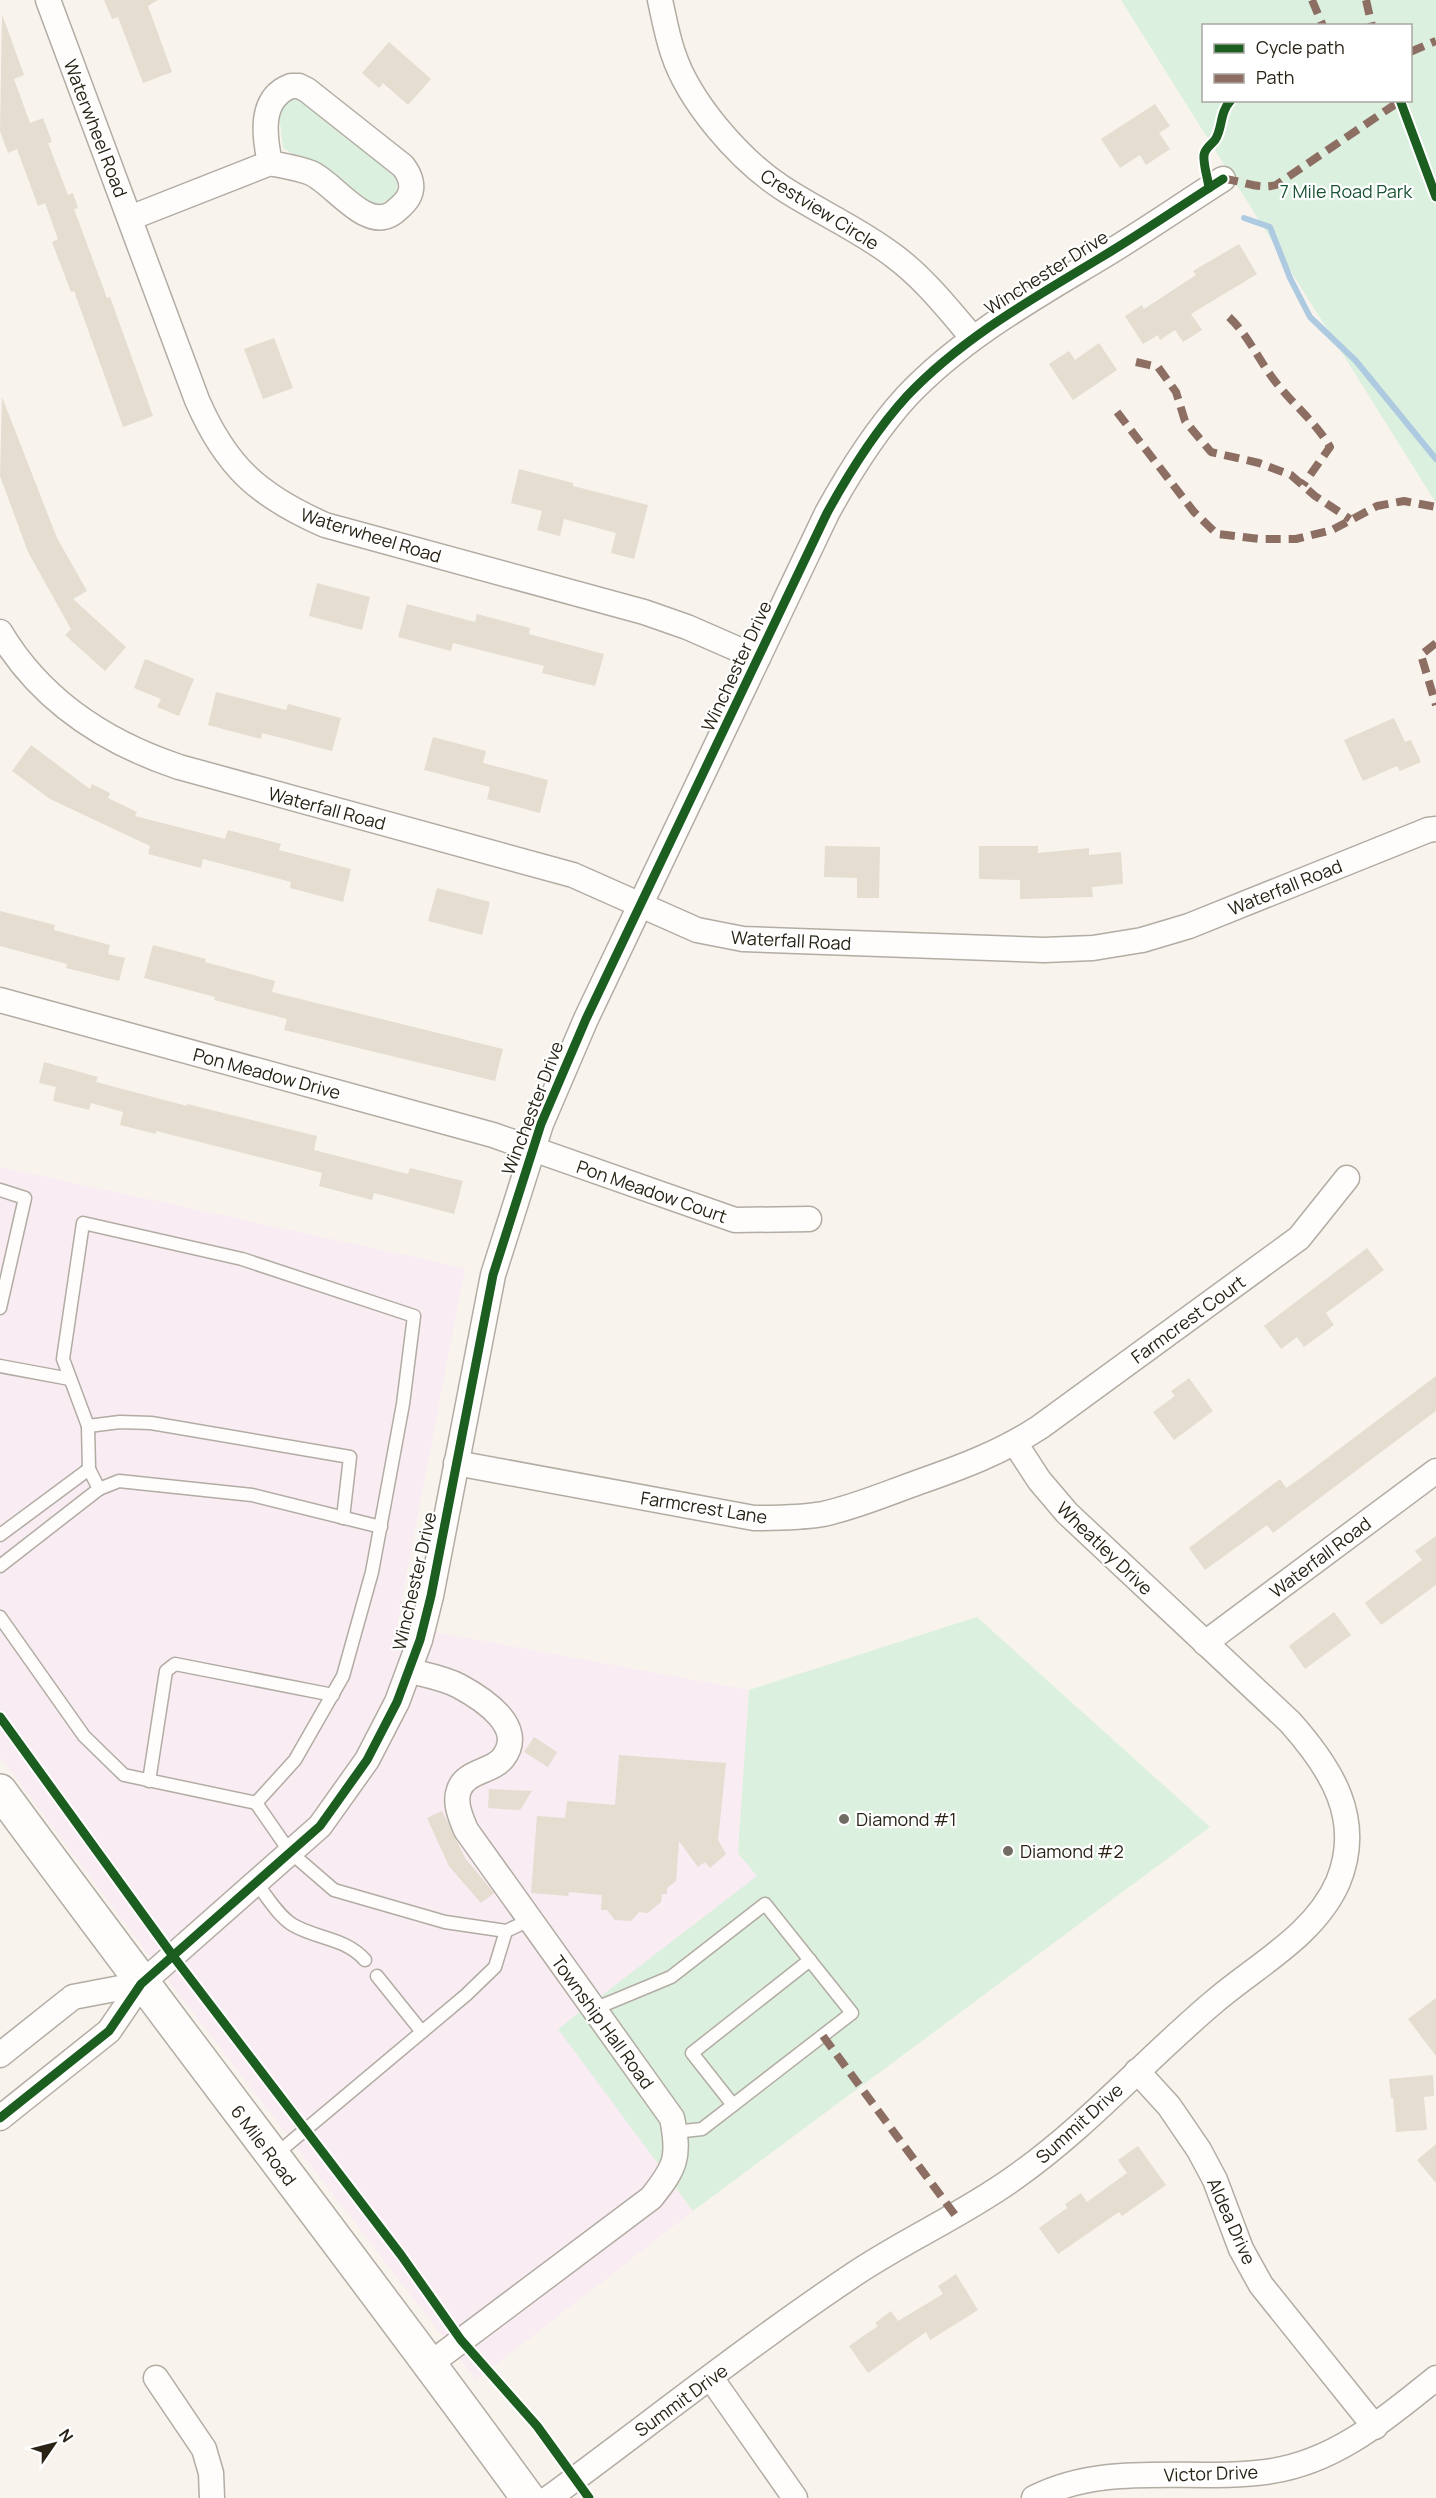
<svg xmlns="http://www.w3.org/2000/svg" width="1436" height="2498" font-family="Manrope,sans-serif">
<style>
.commercial{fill:#f9ecf2}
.green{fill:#dbf0de;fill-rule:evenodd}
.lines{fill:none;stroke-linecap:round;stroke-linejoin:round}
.stream{stroke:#aecae1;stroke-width:6}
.building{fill:#e4ddd0}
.lane-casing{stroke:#b2aca3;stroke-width:15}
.street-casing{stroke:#b2aca3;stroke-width:27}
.secondary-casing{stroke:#b2aca3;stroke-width:36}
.lane{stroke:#fefdfc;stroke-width:12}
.street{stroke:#fefdfc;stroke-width:24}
.secondary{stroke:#fefdfc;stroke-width:33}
.quiet{stroke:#8d6e63;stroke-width:8;stroke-dasharray:15 8;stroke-linecap:butt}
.cycleway-casing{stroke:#fff;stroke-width:13}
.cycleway{stroke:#1b5e20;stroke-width:9}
.poi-dot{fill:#716c61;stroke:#fff;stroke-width:2}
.labels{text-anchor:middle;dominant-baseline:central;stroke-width:4.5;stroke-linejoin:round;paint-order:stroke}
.street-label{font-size:18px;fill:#292215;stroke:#fff}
.park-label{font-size:18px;fill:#1b5435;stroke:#fff}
.poi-label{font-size:18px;fill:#292215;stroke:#fff;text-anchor:start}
</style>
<rect width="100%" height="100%" fill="#f8f4ed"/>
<path class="commercial" d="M 0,1167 L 465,1268 L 397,1625 L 749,1690 L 738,1853 L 758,1876 L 559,2029 L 693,2211 L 476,2380 L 141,1945 L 0,1757 Z"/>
<g class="green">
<path d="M 1121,0 L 1436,0 L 1436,503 ZM 1204,26 L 1410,26 L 1410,100 L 1204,100 Z"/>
<path d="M 295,98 L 304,101 L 392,170 C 403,191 396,199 375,205 L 368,202 L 326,167 L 292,154 L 283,148 L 279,114 L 281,106 Z"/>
<path d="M 977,1617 L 1210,1827 L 693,2211 L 558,2029 L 757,1876 L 738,1853 L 749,1690 Z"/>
</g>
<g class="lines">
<path class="stream" d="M 1244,218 L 1270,227 L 1290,278 L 1310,317 L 1356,361 L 1436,459"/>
</g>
<g class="building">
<path d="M 104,0 L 158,0 L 148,6 L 172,72 L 143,83 L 118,17 L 112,19 Z"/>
<path d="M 2,14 L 24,75 L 14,79 L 30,123 L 43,118 L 52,142 L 48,143 L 68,195 L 73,193 L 78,208 L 74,209 L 107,298 L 110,297 L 153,416 L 123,427 L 74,291 L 71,292 L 52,242 L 58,239 L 45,203 L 38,206 L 17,149 L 8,153 L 0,131 Z"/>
<path d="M 389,42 L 431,79 L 408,105 L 383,83 L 379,88 L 362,73 Z"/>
<path d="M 1155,104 L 1170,126 L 1159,133 L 1170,149 L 1146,165 L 1140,155 L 1120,168 L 1101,139 Z"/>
<path d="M 1239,244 L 1257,274 L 1191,314 L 1202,330 L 1183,342 L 1175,330 L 1160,340 L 1158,335 L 1143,344 L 1125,316 L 1142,305 L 1144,309 L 1196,275 L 1193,271 Z"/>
<path d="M 274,338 L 293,388 L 263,399 L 244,349 Z"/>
<path d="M 1099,343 L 1117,370 L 1073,400 L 1049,364 L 1069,351 L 1075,360 Z"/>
<path d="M 2,397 L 57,538 L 87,591 L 73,599 L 126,647 L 105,671 L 65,635 L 71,629 L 28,552 L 0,476 Z"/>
<path d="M 519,469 L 573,483 L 573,486 L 648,505 L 634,559 L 611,553 L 616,533 L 564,519 L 560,536 L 537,530 L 542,511 L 511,503 Z"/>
<path d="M 317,583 L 370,597 L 362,630 L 309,616 Z"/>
<path d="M 407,604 L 475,622 L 477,614 L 530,628 L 529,634 L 604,654 L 595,686 L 542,673 L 544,666 L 453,643 L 451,651 L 398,637 Z"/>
<path d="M 145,659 L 194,679 L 179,716 L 157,707 L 161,699 L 134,688 Z"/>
<path d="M 216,692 L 286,710 L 288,704 L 341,718 L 332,751 L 262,733 L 261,739 L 208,725 Z"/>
<path d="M 1394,718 L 1405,742 L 1411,740 L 1421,762 L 1400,771 L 1397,766 L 1363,781 L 1344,740 Z"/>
<path d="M 433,737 L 486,751 L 483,763 L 548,780 L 540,813 L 487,799 L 490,787 L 424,770 Z"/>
<path d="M 31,745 L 90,789 L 92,784 L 110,793 L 108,798 L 137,812 L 135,816 L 225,839 L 228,830 L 281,844 L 279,850 L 351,869 L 343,902 L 290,888 L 291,882 L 203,859 L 201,868 L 148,854 L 150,846 L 50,799 L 12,771 Z"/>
<path d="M 825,846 L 880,847 L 879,898 L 857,898 L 857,878 L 824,877 Z"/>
<path d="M 979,846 L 1038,846 L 1038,853 L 1089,848 L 1089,855 L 1121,852 L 1123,884 L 1092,887 L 1093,897 L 1020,899 L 1020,880 L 979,879 Z"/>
<path d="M 437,888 L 490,902 L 482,935 L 428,921 Z"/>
<path d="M 0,911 L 55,925 L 54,930 L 110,945 L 108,954 L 125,958 L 119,981 L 66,968 L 67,964 L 0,946 Z"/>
<path d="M 153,945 L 206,959 L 205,962 L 275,981 L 272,992 L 503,1049 L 495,1081 L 284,1030 L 287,1019 L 214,1000 L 215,997 L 144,978 Z"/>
<path d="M 44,1062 L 98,1077 L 96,1082 L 187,1106 L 187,1104 L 317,1136 L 314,1150 L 408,1174 L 410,1168 L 463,1181 L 454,1214 L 374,1193 L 372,1200 L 319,1186 L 322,1173 L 156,1131 L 156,1134 L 120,1125 L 123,1112 L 91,1103 L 89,1110 L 53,1101 L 56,1087 L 39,1083 Z"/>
<path d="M 1367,1248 L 1384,1270 L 1326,1313 L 1334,1325 L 1304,1347 L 1297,1337 L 1281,1349 L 1264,1326 Z"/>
<path d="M 1436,1376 L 1436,1411 L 1273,1533 L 1267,1525 L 1205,1570 L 1189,1548 L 1280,1479 L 1286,1488 L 1302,1477 Z"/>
<path d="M 1189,1378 L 1213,1411 L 1174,1440 L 1153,1412 L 1175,1396 L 1171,1391 Z"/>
<path d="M 1436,1536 L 1436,1585 L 1381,1625 L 1365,1603 L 1422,1560 L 1415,1551 Z"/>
<path d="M 1334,1612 L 1351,1635 L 1305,1669 L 1289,1646 Z"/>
<path d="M 534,1737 L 557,1752 L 548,1767 L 524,1752 Z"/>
<path d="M 619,1755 L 726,1763 L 718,1840 L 726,1854 L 710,1868 L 705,1862 L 698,1867 L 679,1841 L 676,1881 L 667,1888 L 667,1894 L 662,1894 L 661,1902 L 648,1913 L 639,1912 L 631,1921 L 615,1920 L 607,1910 L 601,1910 L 602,1895 L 569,1892 L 568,1896 L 531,1893 L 537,1816 L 565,1818 L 567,1801 L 615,1805 Z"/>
<path d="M 489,1789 L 532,1791 L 520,1810 L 488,1808 Z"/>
<path d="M 442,1811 L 465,1858 L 494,1893 L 481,1903 L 449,1866 L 427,1818 Z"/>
<path d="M 1436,1998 L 1436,2056 L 1408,2019 Z"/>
<path d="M 1433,2075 L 1434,2096 L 1424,2097 L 1427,2130 L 1396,2132 L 1393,2098 L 1391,2098 L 1389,2079 Z"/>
<path d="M 1436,2144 L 1436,2183 L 1417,2160 Z"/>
<path d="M 1138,2146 L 1166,2185 L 1122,2216 L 1119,2212 L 1058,2254 L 1039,2228 L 1067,2208 L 1065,2204 L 1081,2193 L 1087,2202 L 1127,2173 L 1118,2160 Z"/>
<path d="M 956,2274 L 978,2310 L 930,2340 L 926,2332 L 868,2373 L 849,2346 L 878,2326 L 875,2323 L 891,2311 L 898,2321 L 943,2294 L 938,2286 Z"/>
</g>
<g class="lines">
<defs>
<g id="lane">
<path d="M 0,1190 L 25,1198 L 0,1308"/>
<path d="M 0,1366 L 70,1379"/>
<path d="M 88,1426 L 120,1422 L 151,1423 L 350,1457 L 343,1518"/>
<path d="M 99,1489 L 119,1481 L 252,1495 L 381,1527"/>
<path d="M 0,1535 L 89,1469 L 99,1489 L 0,1566"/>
<path d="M 0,1617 L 84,1736 L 124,1775 L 256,1803 L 295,1760 L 343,1676 L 372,1572 L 403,1404 L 414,1316 L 242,1259 L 83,1223 L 63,1359 L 88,1426 L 89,1469"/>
<path d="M 149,1781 L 166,1671 L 175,1664 L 333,1695"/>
<path d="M 256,1803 L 290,1852 L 334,1890 L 445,1922 L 506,1931 L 530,1920"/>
<path d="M 256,1883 C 267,1896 278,1916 293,1925 C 317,1939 346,1938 365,1960"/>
<path d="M 377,1976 L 422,2032"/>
<path d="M 594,2009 L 671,1977 L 765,1904 L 852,2013 L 702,2129 L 675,2132"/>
<path d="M 733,2105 L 692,2053 L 810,1960"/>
<path d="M 274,2156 L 466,1995 L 495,1967 L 506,1931"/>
</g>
<g id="street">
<path d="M 48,0 L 197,400 C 226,467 259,496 325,525 L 644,612 L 687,627 L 758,658"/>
<path d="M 660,0 C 664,18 667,36 673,53 C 689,102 739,159 781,187 C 817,211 859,229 894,256 C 925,279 948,309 973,338"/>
<path d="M 291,86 L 299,86 L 307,90 L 403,166 C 410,175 414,186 409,196 C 406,203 399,208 393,213 C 366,232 335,184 311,173 C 298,168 284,166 270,163 C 264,135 259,98 291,86 Z"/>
<path d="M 130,218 L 270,163"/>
<path d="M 0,632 C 41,701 104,742 179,767 L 573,875 L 697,930 L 743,939 L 1044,950 L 1093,948 L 1142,940 L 1189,926 L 1428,830 L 1436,829"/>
<path d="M 0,1000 L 493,1135 L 735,1220 L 809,1219"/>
<path d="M 456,1463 L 754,1518 C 777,1518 800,1518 823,1514 C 856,1507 888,1493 919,1482 C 962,1467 1002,1452 1040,1427 L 1299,1238 L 1347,1178"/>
<path d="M 1205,1643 L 1436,1471"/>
<path d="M 410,1671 C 426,1675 444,1678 459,1686 C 483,1699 527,1727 503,1758 C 492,1772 465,1771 459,1790 C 454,1803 461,1818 466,1830 L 672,2118 C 680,2157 676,2167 651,2198 L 430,2364"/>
<path d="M 0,2055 L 73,1997 L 141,1984"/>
<path d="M 1137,2071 L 1169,2106 L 1199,2150 L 1215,2180 L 1241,2249 L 1261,2285 L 1375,2427"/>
<path d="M 0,2118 L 109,2031 L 141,1984 L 320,1826 L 367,1760 L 397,1702 L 420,1640 L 431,1596 L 493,1275 L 541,1124 L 586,1019 L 827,513 C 850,471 875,431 907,396 C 962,338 1032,299 1100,258 C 1142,233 1182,205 1223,179"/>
<path d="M 156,2378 L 204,2449 L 211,2473 L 212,2498"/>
<path d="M 711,2378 L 795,2498"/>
<path d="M 549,2498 C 651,2423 751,2343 856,2273 C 907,2239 964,2214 1014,2178 C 1087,2127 1147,2058 1215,2001 C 1257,1965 1315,1935 1338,1882 C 1364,1819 1331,1768 1290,1722 L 1067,1513 L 1039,1480 L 1015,1443"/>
<path d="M 1034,2498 C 1109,2460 1192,2483 1272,2471 C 1337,2461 1386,2418 1436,2378"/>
</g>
<path id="secondary" d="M 0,1791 C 174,2028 355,2260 528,2498"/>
</defs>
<use href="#lane" class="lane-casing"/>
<use href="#street" class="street-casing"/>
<use href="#secondary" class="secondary-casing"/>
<use href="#lane" class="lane"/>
<use href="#street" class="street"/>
<use href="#secondary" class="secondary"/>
<g class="quiet">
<path d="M 1312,0 L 1323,26"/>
<path d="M 1366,0 L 1372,26"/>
<path d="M 1410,52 L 1436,41"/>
<path d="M 1223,179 C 1241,180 1258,190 1276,185 L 1400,101"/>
<path d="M 1229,317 C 1249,336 1260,363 1278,385 C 1295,406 1317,424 1330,447 L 1303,485"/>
<path d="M 1136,362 L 1158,367 L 1176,392 L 1185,421 L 1211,452 L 1259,463 L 1291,475 L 1315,496 L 1350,519"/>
<path d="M 1117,412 L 1194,512 L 1217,534 L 1260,539 L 1296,539 L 1332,530 L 1377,506 L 1404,501 L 1436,507"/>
<path d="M 1436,643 L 1421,655 L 1436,705"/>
<path d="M 823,2036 L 955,2215"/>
</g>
<defs>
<g id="cycleway">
<path d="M 1400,100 L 1436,197"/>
<path d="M 1209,188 C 1208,178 1203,165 1204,155 C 1205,148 1211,145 1215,140 C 1223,128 1219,113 1231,100"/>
<path d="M 0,1717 L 173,1956 L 401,2255 L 461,2340 L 537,2426 L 589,2498"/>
<path d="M 0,2118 L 109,2031 L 141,1984 L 320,1826 L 367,1760 L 397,1702 L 420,1640 L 431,1596 L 493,1275 L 541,1124 L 586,1019 L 827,513 C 850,471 875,431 907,396 C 962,338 1032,299 1100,258 C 1142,233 1182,205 1223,179"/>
</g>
</defs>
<use href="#cycleway" class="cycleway-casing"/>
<use href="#cycleway" class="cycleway"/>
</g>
<g class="poi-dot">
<circle cx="844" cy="1819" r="6"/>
<circle cx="1008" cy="1851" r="6"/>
</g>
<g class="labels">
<g class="street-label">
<text transform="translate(96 128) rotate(69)">Waterwheel Road</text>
<text transform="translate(820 209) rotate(32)">Crestview Circle</text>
<text transform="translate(1046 272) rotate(-32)">Winchester Drive</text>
<text transform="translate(371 535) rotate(17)">Waterwheel Road</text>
<text transform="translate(736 666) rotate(-65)">Winchester Drive</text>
<text transform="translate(327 808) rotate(15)">Waterfall Road</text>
<text transform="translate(1285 887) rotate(-22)">Waterfall Road</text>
<text transform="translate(791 940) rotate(3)">Waterfall Road</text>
<text transform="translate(267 1073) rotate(15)">Pon Meadow Drive</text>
<text transform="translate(532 1108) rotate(-69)">Winchester Drive</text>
<text transform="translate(652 1191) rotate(19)">Pon Meadow Court</text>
<text transform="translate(1188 1319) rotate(-36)">Farmcrest Court</text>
<text transform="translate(704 1507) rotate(9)">Farmcrest Lane</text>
<text transform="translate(1105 1548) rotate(44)">Wheatley Drive</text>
<text transform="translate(1320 1557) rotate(-37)">Waterfall Road</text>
<text transform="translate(414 1581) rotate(-77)">Winchester Drive</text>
<text transform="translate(603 2022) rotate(54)">Township Hall Road</text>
<text transform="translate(1079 2123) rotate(-42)">Summit Drive</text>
<text transform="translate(264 2145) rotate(53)">6 Mile Road</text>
<text transform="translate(1232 2221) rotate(66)">Aldea Drive</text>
<text transform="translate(681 2400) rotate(-36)">Summit Drive</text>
<text transform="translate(1211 2473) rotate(-2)">Victor Drive</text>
</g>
<g class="park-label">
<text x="1346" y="191">7 Mile Road Park</text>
</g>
<g class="poi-label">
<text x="856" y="1819">Diamond #1</text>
<text x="1020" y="1851">Diamond #2</text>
</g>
</g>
<rect x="1202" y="24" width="210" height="78" fill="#ffffff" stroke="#a9a7a1" stroke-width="1.5"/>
<rect x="1214" y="44" width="30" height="9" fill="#1b5e20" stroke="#a9a7a1" stroke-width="1.5"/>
<text x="1256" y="54" font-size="18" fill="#292215">Cycle path</text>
<rect x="1214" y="74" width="30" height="9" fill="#8d6e63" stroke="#a9a7a1" stroke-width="1.5"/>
<text x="1256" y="84" font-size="18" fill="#292215">Path</text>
<g transform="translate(54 2444) rotate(55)" stroke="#ffffff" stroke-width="4.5" paint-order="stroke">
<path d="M0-4.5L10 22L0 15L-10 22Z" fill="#292215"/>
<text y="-9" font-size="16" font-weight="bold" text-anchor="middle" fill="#292215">N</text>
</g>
</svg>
